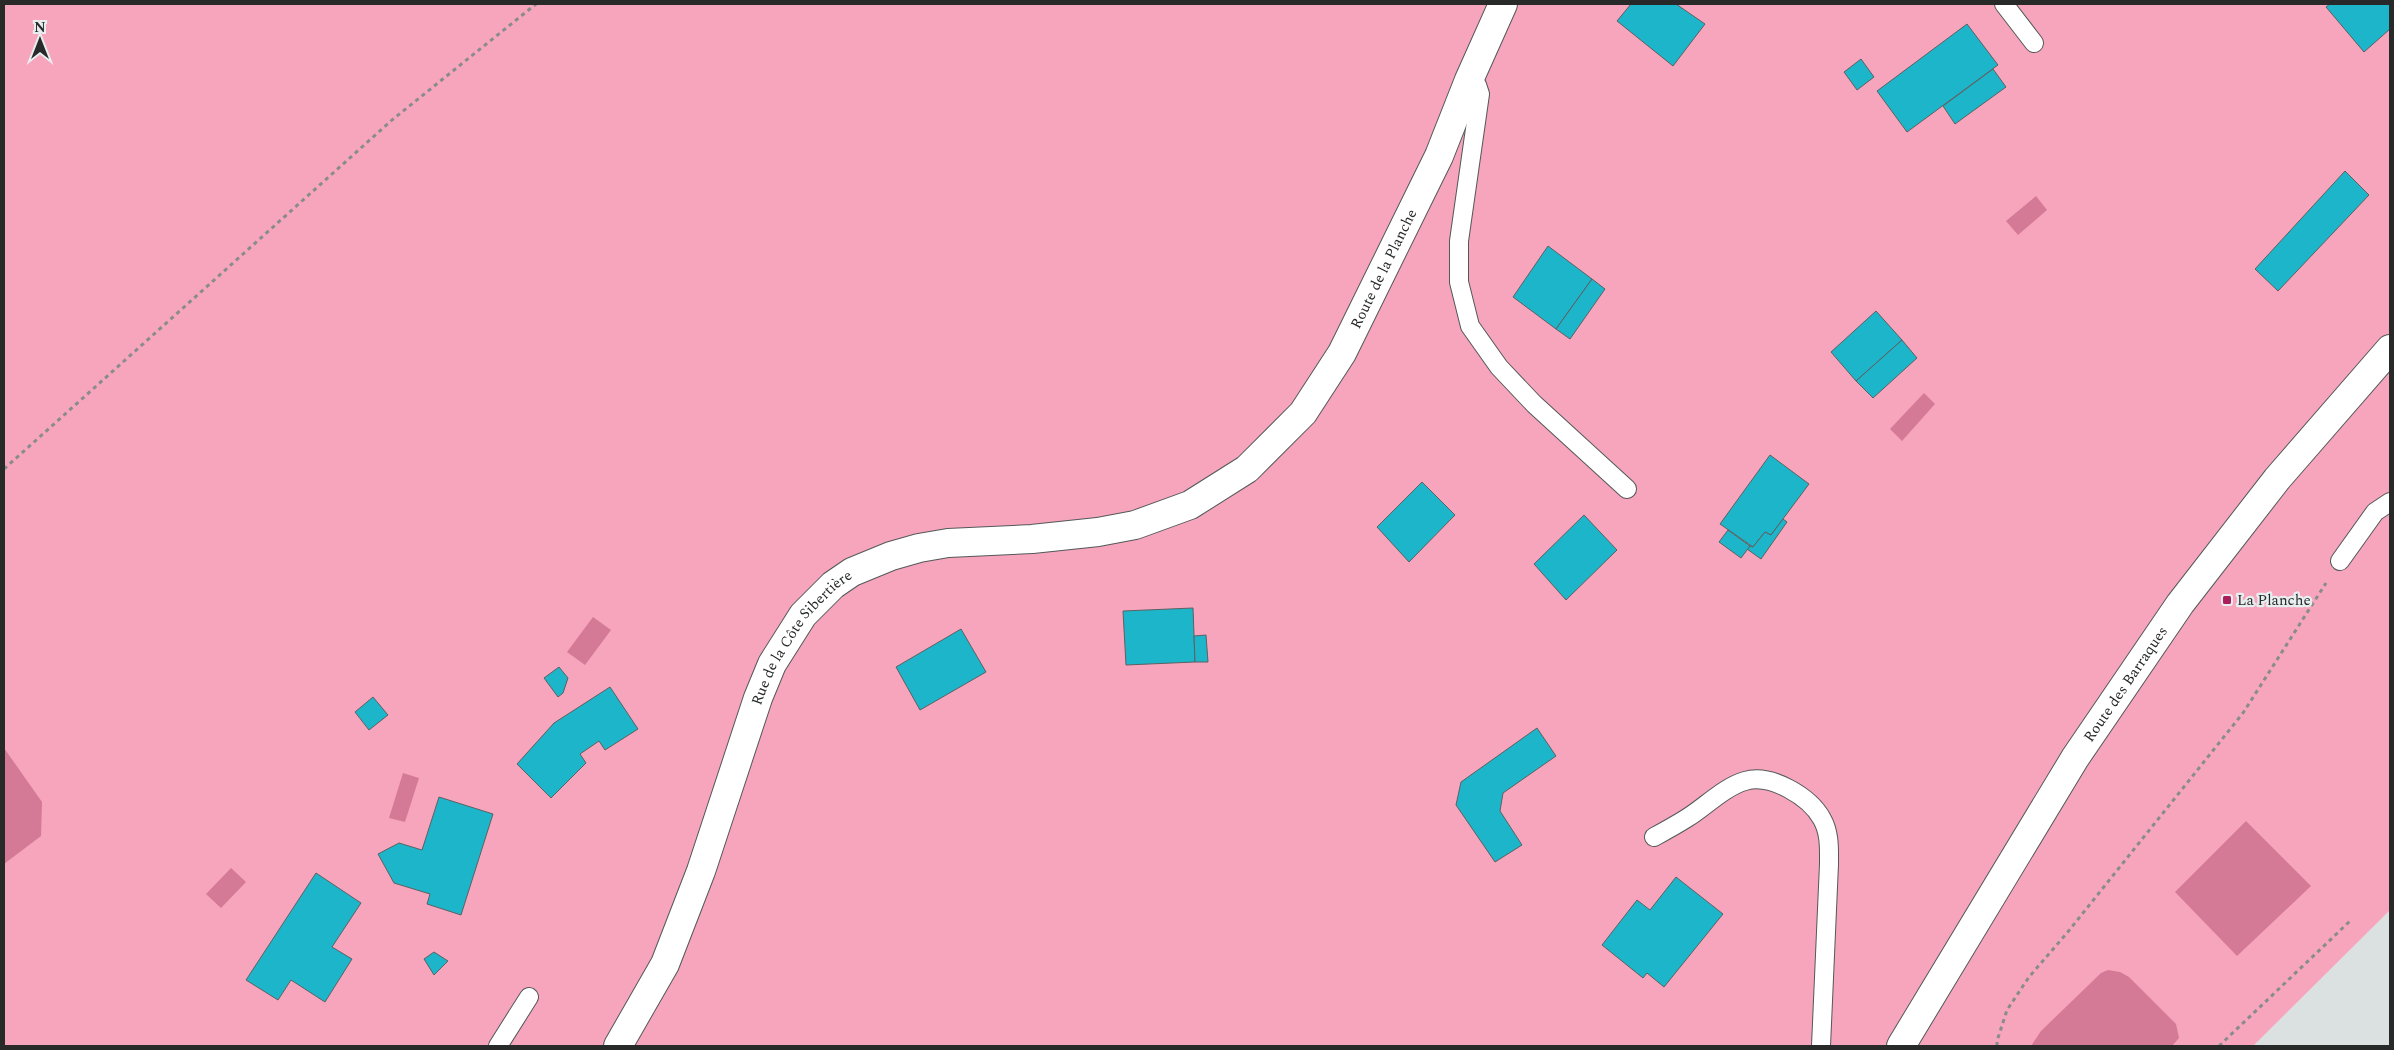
<svg xmlns="http://www.w3.org/2000/svg" width="2394" height="1050" font-family="Spectral,serif">
<style>
.green{fill:#f6a5bd}
.water{fill:#d57a96}
.building{fill:#1cb5c9;stroke:#5c6162}
.lines{fill:none;stroke-linecap:round;stroke-linejoin:round}
.service-casing{stroke:#535859;stroke-width:20}
.minor-casing{stroke:#535859;stroke-width:30}
.path{stroke:#888c8c;stroke-width:3;stroke-dasharray:4 4;stroke-linecap:butt}
.service{stroke:#fff;stroke-width:18}
.minor{stroke:#fff;stroke-width:28}
.poi-dot{fill:#ab1e5c;stroke:#e8eeef;stroke-width:2}
.labels{text-anchor:middle;dominant-baseline:central;stroke-width:4.5;stroke-linejoin:round;paint-order:stroke}
.street-label{font-size:15px;fill:#282a2a;stroke:#e8eeef}
.poi-label{font-size:15px;fill:#282a2a;stroke:#e8eeef;text-anchor:start}
</style>
<rect width="100%" height="100%" fill="#dbe0e1"/>
<path class="green" d="M 4,4 L 2390,4 L 2390,910 L 2253,1046 L 4,1046 Z"/>
<g class="water">
<path d="M 2036,196 L 2047,210 L 2018,235 L 2006,221 Z"/>
<path d="M 1924,393 L 1935,404 L 1902,441 L 1890,429 Z"/>
<path d="M 593,617 L 611,630 L 585,665 L 567,652 Z"/>
<path d="M 4,748 L 42,802 L 41,836 L 4,864 Z"/>
<path d="M 403,773 L 419,778 L 405,822 L 389,818 Z"/>
<path d="M 2246,821 L 2311,886 L 2237,956 L 2175,892 Z"/>
<path d="M 231,868 L 246,882 L 221,908 L 206,894 Z"/>
<path d="M 2108,970 L 2120,972 L 2129,977 L 2176,1024 L 2179,1038 L 2172,1046 L 2031,1046 L 2041,1031 L 2101,973 Z"/>
</g>
<g class="building">
<path d="M 1631,4 L 1676,4 L 1705,24 L 1673,66 L 1617,21 Z"/>
<path d="M 2330,4 L 2390,4 L 2390,29 L 2364,52 L 2326,7 Z"/>
<path d="M 1967,24 L 1998,65 L 1907,132 L 1877,91 Z"/>
<path d="M 1861,59 L 1874,77 L 1857,90 L 1844,72 Z"/>
<path d="M 1993,69 L 2006,87 L 1955,124 L 1943,106 Z"/>
<path d="M 2345,171 L 2369,195 L 2278,291 L 2255,269 Z"/>
<path d="M 1548,246 L 1592,279 L 1556,329 L 1513,297 Z"/>
<path d="M 1592,279 L 1605,289 L 1570,339 L 1556,329 Z"/>
<path d="M 1876,311 L 1902,340 L 1856,381 L 1831,352 Z"/>
<path d="M 1902,340 L 1917,358 L 1873,398 L 1856,381 Z"/>
<path d="M 1770,455 L 1809,484 L 1771,535 L 1765,532 L 1753,547 L 1720,524 Z"/>
<path d="M 1422,482 L 1455,515 L 1409,562 L 1377,527 Z"/>
<path d="M 1584,515 L 1617,550 L 1566,600 L 1534,564 Z"/>
<path d="M 1783,519 L 1787,522 L 1761,559 L 1747,549 L 1750,546 L 1753,547 L 1765,532 L 1771,535 Z"/>
<path d="M 1728,530 L 1750,546 L 1741,558 L 1719,542 Z"/>
<path d="M 1193,608 L 1195,662 L 1126,665 L 1123,611 Z"/>
<path d="M 961,629 L 986,672 L 920,710 L 896,667 Z"/>
<path d="M 1206,635 L 1208,662 L 1195,662 L 1194,636 Z"/>
<path d="M 559,667 L 568,678 L 563,693 L 558,697 L 544,678 Z"/>
<path d="M 610,687 L 638,729 L 605,750 L 599,741 L 580,754 L 586,763 L 551,798 L 517,764 L 554,723 Z"/>
<path d="M 373,697 L 388,715 L 369,730 L 355,712 Z"/>
<path d="M 1537,728 L 1556,756 L 1503,793 L 1500,811 L 1522,845 L 1495,862 L 1456,805 L 1461,782 Z"/>
<path d="M 439,797 L 493,814 L 461,915 L 427,904 L 430,894 L 394,883 L 378,854 L 399,843 L 422,850 Z"/>
<path d="M 316,873 L 361,903 L 332,947 L 352,959 L 325,1002 L 291,980 L 278,1000 L 246,980 Z"/>
<path d="M 1676,877 L 1723,914 L 1664,987 L 1647,973 L 1643,978 L 1602,945 L 1637,900 L 1650,910 Z"/>
<path d="M 434,952 L 448,961 L 434,975 L 424,959 Z"/>
</g>
<g class="lines">
<defs>
<g id="service">
<path d="M 2004,4 L 2034,43"/>
<path d="M 1469,80 L 1477,85 L 1480,94 L 1459,241 L 1459,282 L 1470,326 L 1499,367 L 1534,404 L 1627,489"/>
<path d="M 2340,561 L 2375,512 L 2390,502"/>
<path d="M 1654,837 C 1665,831 1676,825 1687,818 C 1705,807 1724,787 1745,781 C 1771,773 1810,797 1822,819 C 1830,833 1829,849 1829,864 L 1821,1046"/>
<path d="M 498,1046 L 529,997"/>
</g>
<g id="minor">
<path id="s1" d="M 618,1046 L 665,964 L 701,871 L 758,698 L 772,664 L 803,615 L 833,585 L 852,572 L 891,556 L 919,548 L 948,543 L 1032,539 L 1098,532 L 1135,525 L 1190,505 L 1247,469 L 1303,413 L 1342,353 L 1439,156 L 1469,80 L 1503,4"/>
<path id="s2" d="M 1901,1046 L 2075,758 L 2180,604 L 2277,479 L 2390,349"/>
</g>
</defs>
<use href="#service" class="service-casing"/>
<use href="#minor" class="minor-casing"/>
<g class="path">
<path d="M 4,469 L 392,120 L 536,4"/>
<path d="M 1997,1046 L 1997,1041 L 2007,1010 L 2029,977 L 2067,933 L 2243,713 L 2326,583"/>
<path d="M 2219,1046 L 2350,921"/>
</g>
<use href="#service" class="service"/>
<use href="#minor" class="minor"/>
</g>
<rect class="poi-dot" x="2222" y="595" width="10" height="10" rx="2.5"/>
<g class="labels">
<g class="street-label">
<text stroke="none"><textPath href="#s1" startOffset="1196">Route de la Planche</textPath></text>
<text stroke="none"><textPath href="#s1" startOffset="452">Rue de la Côte Sibertière</textPath></text>
<text stroke="none"><textPath href="#s2" startOffset="426">Route des Barraques</textPath></text>
</g>
<g class="poi-label">
<text x="2237" y="600">La Planche</text>
</g>
</g>
<rect width="2394" height="1050" fill="none" stroke="#282a2a" stroke-width="10"/>
<g transform="translate(40 40)" stroke="#e8eeef" stroke-width="4" paint-order="stroke">
<path d="M0-4L9 19L0 12L-9 19Z" fill="#282a2a"/>
<text y="-8" font-size="14" font-weight="bold" text-anchor="middle" fill="#282a2a">N</text>
</g>
</svg>
